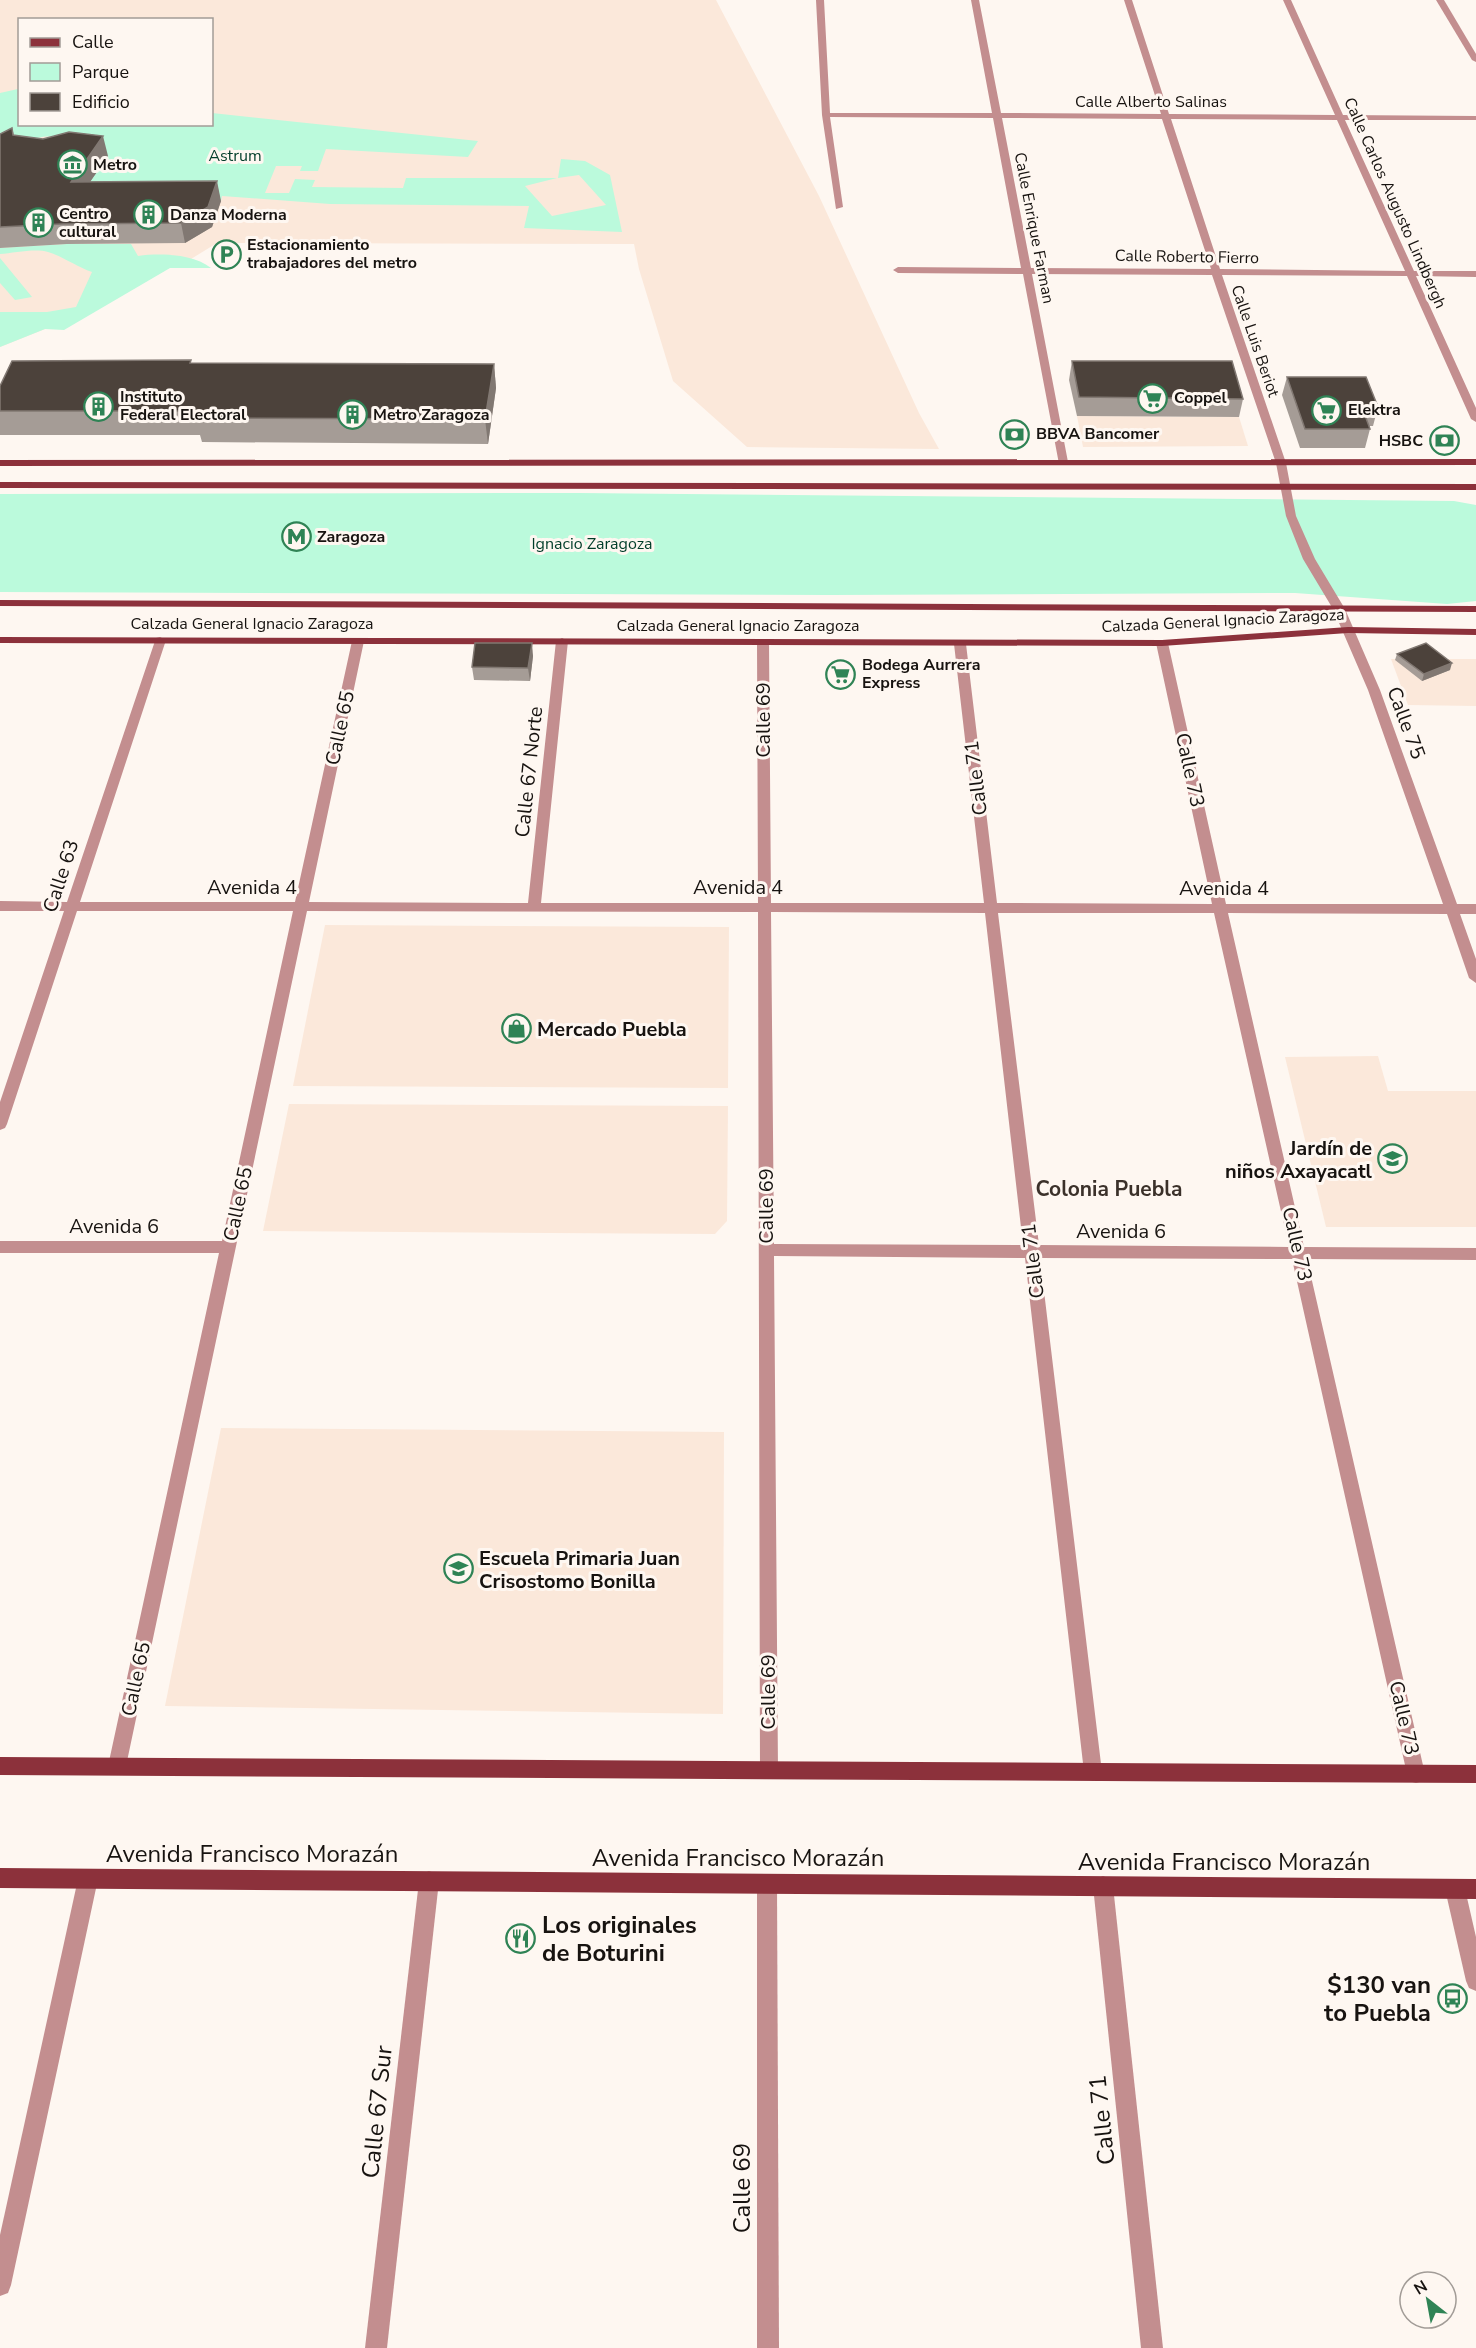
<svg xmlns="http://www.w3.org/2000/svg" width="1476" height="2348" font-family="'Nunito Sans',sans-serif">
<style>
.built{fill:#fbe8da;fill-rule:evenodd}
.green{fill:#bbfadc}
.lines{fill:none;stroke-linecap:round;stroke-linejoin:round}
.minor{fill:#c38e8f;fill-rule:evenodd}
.major{fill:#8c313b;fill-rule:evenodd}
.wall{fill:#a59c96}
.shaded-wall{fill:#817872}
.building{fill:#4c423b;stroke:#817872;stroke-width:1.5}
.labels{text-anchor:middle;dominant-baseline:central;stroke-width:6;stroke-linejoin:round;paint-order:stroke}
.far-street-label{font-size:16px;fill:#171310;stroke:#fef7f1}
.far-park-label{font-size:16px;fill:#003d29;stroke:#fef7f1}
.far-poi-label{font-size:16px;font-weight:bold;fill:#171310;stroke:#fef7f1;text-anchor:start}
.street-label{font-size:20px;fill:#171310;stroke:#fef7f1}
.poi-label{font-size:20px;font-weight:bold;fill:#171310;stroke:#fef7f1;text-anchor:start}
.neighbourhood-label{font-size:21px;font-weight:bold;fill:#3b312a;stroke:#fef7f1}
.near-street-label{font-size:24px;fill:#171310;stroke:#fef7f1}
.near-poi-label{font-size:24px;font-weight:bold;fill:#171310;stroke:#fef7f1;text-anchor:start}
</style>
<rect width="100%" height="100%" fill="#fef7f1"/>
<g class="built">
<path d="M 0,0 L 716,0 L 819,196 L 919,413 L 939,449 L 747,447 L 673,381 L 639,269 L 634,244 L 217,243 L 178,267 L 169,268 L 64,329 L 45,329 L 0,347 ZM 20,20 L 212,20 L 212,124 L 20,124 Z"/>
<path d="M 1077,416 L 1239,417 L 1248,446 L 1083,447 Z"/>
<path d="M 1391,659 L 1476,659 L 1476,706 L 1408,705 Z"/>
<path d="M 325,925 L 729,927 L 728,1088 L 293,1086 Z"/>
<path d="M 1378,1056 L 1388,1091 L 1476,1091 L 1476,1227 L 1326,1227 L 1285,1057 Z"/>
<path d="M 289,1104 L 728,1106 L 727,1221 L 715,1234 L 263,1231 Z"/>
<path d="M 221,1428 L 724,1432 L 723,1714 L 165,1706 Z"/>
</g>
<g class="green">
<path d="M 18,89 L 19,90 L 20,124 L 212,124 L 212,113 L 478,141 L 468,157 L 326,149 L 318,171 L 300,171 L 302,166 L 276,166 L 265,193 L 289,193 L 295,179 L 315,180 L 312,187 L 403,188 L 406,178 L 557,178 L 525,186 L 552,216 L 606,205 L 579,175 L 558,178 L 561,159 L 585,161 L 610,175 L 622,232 L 524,228 L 529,206 L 330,204 L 222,196 L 221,201 L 30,200 L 94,172 L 103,163 C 52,134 54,125 0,156 L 0,93 Z"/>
<path d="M 67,244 L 131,244 L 138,256 C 161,253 193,254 211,268 L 170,268 L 64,330 L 45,329 L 0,347 L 0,312 L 47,312 L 76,307 L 92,272 C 77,267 64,257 48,252 C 35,248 14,253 0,254 L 0,248 Z"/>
<path d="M 0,259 L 0,258 L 32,297 L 15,300 L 0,283 Z"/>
<path d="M 579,493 L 1454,501 L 1476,505 L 1476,601 L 1447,604 L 1295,593 L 830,595 L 0,592 L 0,494 Z"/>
</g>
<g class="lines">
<g class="minor">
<path d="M 816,0 L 824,0 L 830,113 L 992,113 L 971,0 L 979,0 L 1001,113 L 1161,114 L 1124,0 L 1132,0 L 1169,114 L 1335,115 L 1283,0 L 1291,0 L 1343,115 L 1476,116 L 1476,120 L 1345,120 L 1414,271 L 1476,271 L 1476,277 L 1416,276 L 1476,408 L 1476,422 L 1471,419 L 1407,276 L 1222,275 L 1286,463 L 1296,516 L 1315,559 L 1345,609 L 1380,690 L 1457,904 L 1476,904 L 1476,914 L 1460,914 L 1476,959 L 1476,983 L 1469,978 L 1447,914 L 1228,913 L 1304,1247 L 1476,1248 L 1476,1260 L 1307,1259 L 1425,1774 L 1423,1781 L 1416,1783 L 1409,1781 L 1407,1774 L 1292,1259 L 1040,1258 L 1102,1772 L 1100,1779 L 1093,1781 L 1086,1779 L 1084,1772 L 1025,1258 L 774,1256 L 778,1770 L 776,1776 L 769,1779 L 762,1776 L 760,1770 L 758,912 L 307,911 L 126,1766 L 124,1772 L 117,1775 L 110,1772 L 108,1766 L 219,1253 L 0,1253 L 0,1241 L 222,1241 L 293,911 L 77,911 L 7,1124 L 5,1128 L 0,1130 L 0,1102 L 64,911 L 0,911 L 0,901 L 67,902 L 156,638 L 160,637 L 166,640 L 80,902 L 295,902 L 352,641 L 358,638 L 364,641 L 309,902 L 528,903 L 556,641 L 562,638 L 568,641 L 541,903 L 758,903 L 757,642 L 763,639 L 769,642 L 771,903 L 984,903 L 954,644 L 960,641 L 966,644 L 997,903 L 1212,904 L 1156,643 L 1162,640 L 1168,643 L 1226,904 L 1443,904 L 1368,690 L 1333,609 L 1303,559 L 1286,516 L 1276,463 L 1212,275 L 1032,274 L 1068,462 L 1059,464 L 1023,274 L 898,273 L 893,270 L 898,267 L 1021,268 L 993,118 L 830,117 L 843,207 L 836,209 L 822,115 ZM 1002,118 L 1162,119 L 1211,269 L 1031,268 ZM 1171,119 L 1337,120 L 1405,271 L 1220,269 ZM 771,912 L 985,913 L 1023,1245 L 774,1244 ZM 998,913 L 1214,913 L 1289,1247 L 1039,1245 Z"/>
<path d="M 1436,0 L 1444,0 L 1476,54 L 1476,62 L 1472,60 Z"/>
<path d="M 88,1869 L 95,1872 L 98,1879 L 11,2285 L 8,2293 L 0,2296 L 0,2235 L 78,1879 L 81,1872 Z"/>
<path d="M 429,1871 L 436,1874 L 439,1881 L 387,2348 L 365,2348 L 419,1881 L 422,1874 Z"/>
<path d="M 767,1874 L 774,1877 L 777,1884 L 779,2348 L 757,2348 L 757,1884 L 760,1877 Z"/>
<path d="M 1103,1876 L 1110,1879 L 1113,1886 L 1163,2348 L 1141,2348 L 1093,1886 L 1096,1879 Z"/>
<path d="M 1455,1879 L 1462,1882 L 1465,1889 L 1476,1937 L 1476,1991 L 1469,1988 L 1466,1981 L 1445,1889 L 1448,1882 Z"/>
</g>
<g class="major">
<path d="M 1476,459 L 1476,465 L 0,466 L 0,460 Z"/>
<path d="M 0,482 L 1476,484 L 1476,490 L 0,488 Z"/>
<path d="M 0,600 L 1476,606 L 1476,612 L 0,606 Z"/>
<path d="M 1348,627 L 1476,629 L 1476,635 L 1348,633 L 1162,646 L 0,643 L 0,637 L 1162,640 Z"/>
<path d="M 0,1757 L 1476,1765 L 1476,1783 L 0,1775 Z"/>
<path d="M 0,1868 L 1476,1879 L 1476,1899 L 0,1888 Z"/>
</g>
</g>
<g class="wall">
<path d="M 12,128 L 14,135 L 108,156 L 90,182 L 221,201 L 212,227 L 185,243 L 67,244 L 0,248 L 0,134 Z"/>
<path d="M 1072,361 L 1243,399 L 1239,417 L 1077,416 L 1069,380 Z"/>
<path d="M 192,363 L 494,364 L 496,388 L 488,444 L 202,442 L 200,435 L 0,435 L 0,386 Z"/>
<path d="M 1287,377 L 1378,407 L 1373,426 L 1369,426 L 1370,429 L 1365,448 L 1300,448 L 1282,395 Z"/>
<path d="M 1397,654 L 1450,670 L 1422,681 L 1395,660 Z"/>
<path d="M 533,656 L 530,681 L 474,680 L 472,667 Z"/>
</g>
<g class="shaded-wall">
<path d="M 103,136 L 108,156 L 76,202 L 71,182 Z"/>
<path d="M 217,181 L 221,201 L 212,227 L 185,243 L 181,223 Z"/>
<path d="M 494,364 L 496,388 L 488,444 L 485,419 Z"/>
<path d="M 532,643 L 533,656 L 530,681 L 528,668 Z"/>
<path d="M 1452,663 L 1450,670 L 1422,681 L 1424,674 Z"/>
</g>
<g class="building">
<path d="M 12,128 L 13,135 L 43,139 L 69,132 L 103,136 L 71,182 L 217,181 L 208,207 L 181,223 L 62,224 L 0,227 L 0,134 Z"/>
<path d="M 191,360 L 190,363 L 494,364 L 485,419 L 196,418 L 199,411 L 0,411 L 0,386 L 12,361 Z"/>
<path d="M 1072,361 L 1232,361 L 1243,399 L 1079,397 Z"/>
<path d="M 1287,377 L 1366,377 L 1378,407 L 1362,407 L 1370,429 L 1305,429 Z"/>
<path d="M 475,643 L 532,643 L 528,668 L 472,667 Z"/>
<path d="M 1426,643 L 1452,663 L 1424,674 L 1397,654 Z"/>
</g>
<defs>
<symbol id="museum-ring" viewBox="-11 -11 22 22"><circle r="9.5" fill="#fef7f1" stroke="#2f8355" stroke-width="1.5"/><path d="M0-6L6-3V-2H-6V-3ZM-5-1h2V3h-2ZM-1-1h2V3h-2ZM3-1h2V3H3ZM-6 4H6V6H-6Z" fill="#2f8355"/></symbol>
<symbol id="building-ring" viewBox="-11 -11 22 22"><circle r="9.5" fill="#fef7f1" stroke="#2f8355" stroke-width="1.5"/><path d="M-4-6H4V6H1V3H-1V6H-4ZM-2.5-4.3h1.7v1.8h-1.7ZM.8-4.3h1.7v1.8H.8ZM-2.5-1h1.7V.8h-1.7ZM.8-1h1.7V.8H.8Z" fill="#2f8355"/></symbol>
<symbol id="parking-ring" viewBox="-11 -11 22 22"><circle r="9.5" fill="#fef7f1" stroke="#2f8355" stroke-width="1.5"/><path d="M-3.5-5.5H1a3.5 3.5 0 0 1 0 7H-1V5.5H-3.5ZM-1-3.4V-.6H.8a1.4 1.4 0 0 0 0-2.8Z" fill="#2f8355"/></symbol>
<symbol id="supermarket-ring" viewBox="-11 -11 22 22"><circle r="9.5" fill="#fef7f1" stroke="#2f8355" stroke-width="1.5"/><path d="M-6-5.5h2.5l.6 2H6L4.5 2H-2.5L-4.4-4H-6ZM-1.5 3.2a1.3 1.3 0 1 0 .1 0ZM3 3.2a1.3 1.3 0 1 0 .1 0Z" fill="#2f8355"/></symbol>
<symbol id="bank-ring" viewBox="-11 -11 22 22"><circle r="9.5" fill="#fef7f1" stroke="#2f8355" stroke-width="1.5"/><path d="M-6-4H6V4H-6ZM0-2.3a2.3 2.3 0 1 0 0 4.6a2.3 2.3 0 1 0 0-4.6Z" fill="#2f8355"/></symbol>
<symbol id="metro-ring" viewBox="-11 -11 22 22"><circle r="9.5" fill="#fef7f1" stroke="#2f8355" stroke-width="1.5"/><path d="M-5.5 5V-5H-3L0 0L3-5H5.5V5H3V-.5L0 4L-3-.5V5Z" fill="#2f8355"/></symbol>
<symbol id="shop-ring" viewBox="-11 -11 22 22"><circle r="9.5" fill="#fef7f1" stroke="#2f8355" stroke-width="1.5"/><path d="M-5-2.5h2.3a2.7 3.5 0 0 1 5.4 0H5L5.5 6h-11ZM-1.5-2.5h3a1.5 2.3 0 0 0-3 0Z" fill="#2f8355"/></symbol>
<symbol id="school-ring" viewBox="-11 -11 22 22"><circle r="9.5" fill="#fef7f1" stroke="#2f8355" stroke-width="1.5"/><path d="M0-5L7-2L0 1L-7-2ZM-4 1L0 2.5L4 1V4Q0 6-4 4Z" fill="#2f8355"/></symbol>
<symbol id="restaurant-ring" viewBox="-11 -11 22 22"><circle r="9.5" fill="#fef7f1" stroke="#2f8355" stroke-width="1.5"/><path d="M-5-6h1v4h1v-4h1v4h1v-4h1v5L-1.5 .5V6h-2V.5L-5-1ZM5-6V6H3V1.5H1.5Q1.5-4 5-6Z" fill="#2f8355"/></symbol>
<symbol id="bus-ring" viewBox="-11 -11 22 22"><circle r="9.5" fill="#fef7f1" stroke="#2f8355" stroke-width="1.5"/><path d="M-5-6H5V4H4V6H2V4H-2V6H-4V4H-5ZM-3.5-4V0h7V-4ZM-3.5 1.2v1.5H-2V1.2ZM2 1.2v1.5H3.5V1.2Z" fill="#2f8355"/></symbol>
</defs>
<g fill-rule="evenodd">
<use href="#museum-ring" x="56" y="148" width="33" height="33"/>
<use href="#building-ring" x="132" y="198" width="33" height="33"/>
<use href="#building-ring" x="22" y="206" width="33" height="33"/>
<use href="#parking-ring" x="210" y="238" width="33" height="33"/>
<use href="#supermarket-ring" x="1136" y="382" width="33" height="33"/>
<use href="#building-ring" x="82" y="390" width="33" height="33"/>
<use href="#supermarket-ring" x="1310" y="394" width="33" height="33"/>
<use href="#building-ring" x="336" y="398" width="33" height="33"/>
<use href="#bank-ring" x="998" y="418" width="33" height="33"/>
<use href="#bank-ring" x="1428" y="424" width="33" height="33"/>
<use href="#metro-ring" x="280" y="520" width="33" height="33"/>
<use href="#supermarket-ring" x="824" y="658" width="33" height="33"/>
<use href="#shop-ring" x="500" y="1012" width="33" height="33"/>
<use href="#school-ring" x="1376" y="1142" width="33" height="33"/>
<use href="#school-ring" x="442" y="1552" width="33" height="33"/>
<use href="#restaurant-ring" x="504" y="1922" width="33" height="33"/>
<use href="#bus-ring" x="1436" y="1982" width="33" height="33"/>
</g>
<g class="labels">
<g class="far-street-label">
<text x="1151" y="102">Calle Alberto Salinas</text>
<text transform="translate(1395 203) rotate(66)">Calle Carlos Augusto Lindbergh</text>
<text transform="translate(1034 228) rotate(79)">Calle Enrique Farman</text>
<text transform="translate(1187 257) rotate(1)">Calle Roberto Fierro</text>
<text transform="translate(1255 341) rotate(71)">Calle Luis Beriot</text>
<text transform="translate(1223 621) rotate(-3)">Calzada General Ignacio Zaragoza</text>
<text x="252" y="624">Calzada General Ignacio Zaragoza</text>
<text x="738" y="626">Calzada General Ignacio Zaragoza</text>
</g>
<g class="far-park-label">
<text x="235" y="156">Astrum</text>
<text x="592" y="544">Ignacio Zaragoza</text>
</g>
<g class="far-poi-label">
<text x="93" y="165">Metro</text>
<text x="59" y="214">Centro<tspan x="59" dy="18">cultural</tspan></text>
<text x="170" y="215">Danza Moderna</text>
<text x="247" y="245">Estacionamiento<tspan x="247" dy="18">trabajadores del metro</tspan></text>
<text x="120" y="397">Instituto<tspan x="120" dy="18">Federal Electoral</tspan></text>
<text x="1174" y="398">Coppel</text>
<text x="1348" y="410">Elektra</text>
<text x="373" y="415">Metro Zaragoza</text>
<text x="1036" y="434">BBVA Bancomer</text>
<text x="1423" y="441" text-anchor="end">HSBC</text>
<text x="317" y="537">Zaragoza</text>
<text x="862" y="665">Bodega Aurrera<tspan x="862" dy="18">Express</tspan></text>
</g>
<g class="street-label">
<text transform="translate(763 720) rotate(-90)">Calle 69</text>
<text transform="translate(1406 723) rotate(70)">Calle 75</text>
<text transform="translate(340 728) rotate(-78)">Calle 65</text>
<text transform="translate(1190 770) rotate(78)">Calle 73</text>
<text transform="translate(529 772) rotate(-84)">Calle 67 Norte</text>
<text transform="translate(976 778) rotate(-97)">Calle 71</text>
<text transform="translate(61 876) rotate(-72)">Calle 63</text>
<text x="252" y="887">Avenida 4</text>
<text x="738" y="887">Avenida 4</text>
<text x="1224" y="888">Avenida 4</text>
<text transform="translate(238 1204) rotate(-78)">Calle 65</text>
<text transform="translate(766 1206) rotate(-90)">Calle 69</text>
<text x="114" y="1226">Avenida 6</text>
<text x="1121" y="1231">Avenida 6</text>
<text transform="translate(1297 1244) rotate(77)">Calle 73</text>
<text transform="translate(1033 1261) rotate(-97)">Calle 71</text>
<text transform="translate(136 1679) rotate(-78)">Calle 65</text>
<text transform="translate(768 1692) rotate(-90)">Calle 69</text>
<text transform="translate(1404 1718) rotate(77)">Calle 73</text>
</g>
<g class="poi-label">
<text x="537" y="1029">Mercado Puebla</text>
<text x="1372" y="1148" text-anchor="end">Jardín de<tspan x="1372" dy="23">niños Axayacatl</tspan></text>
<text x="479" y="1558">Escuela Primaria Juan<tspan x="479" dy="23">Crisostomo Bonilla</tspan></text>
</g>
<g class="neighbourhood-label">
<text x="1109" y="1189">Colonia Puebla</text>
</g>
<g class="near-street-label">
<text x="252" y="1854">Avenida Francisco Morazán</text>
<text x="738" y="1858">Avenida Francisco Morazán</text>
<text x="1224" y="1862">Avenida Francisco Morazán</text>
<text transform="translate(377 2112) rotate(-84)">Calle 67 Sur</text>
<text transform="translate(1102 2120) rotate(-96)">Calle 71</text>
<text transform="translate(742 2188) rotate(-90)">Calle 69</text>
</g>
<g class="near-poi-label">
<text x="542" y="1925">Los originales<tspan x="542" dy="28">de Boturini</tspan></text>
<text x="1431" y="1985" text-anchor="end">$130 van<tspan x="1431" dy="28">to Puebla</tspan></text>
</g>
</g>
<rect x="18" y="18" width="195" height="108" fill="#fef7f1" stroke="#a29c97" stroke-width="1.5"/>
<rect x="30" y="38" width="30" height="9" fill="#8c313b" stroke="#a29c97" stroke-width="1.5"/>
<text x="72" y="48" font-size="18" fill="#171310">Calle</text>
<rect x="30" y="63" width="30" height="18" fill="#bbfadc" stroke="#a29c97" stroke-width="1.5"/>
<text x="72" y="78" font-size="18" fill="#171310">Parque</text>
<rect x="30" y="93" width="30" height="18" fill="#4c423b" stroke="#a29c97" stroke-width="1.5"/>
<text x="72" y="108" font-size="18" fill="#171310">Edificio</text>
<g transform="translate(1428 2300) rotate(329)"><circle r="28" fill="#fef7f1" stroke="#a29c97" stroke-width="1.5"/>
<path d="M0-4.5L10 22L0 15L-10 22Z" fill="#2f8355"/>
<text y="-9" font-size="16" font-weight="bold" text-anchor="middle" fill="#171310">N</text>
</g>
</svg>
